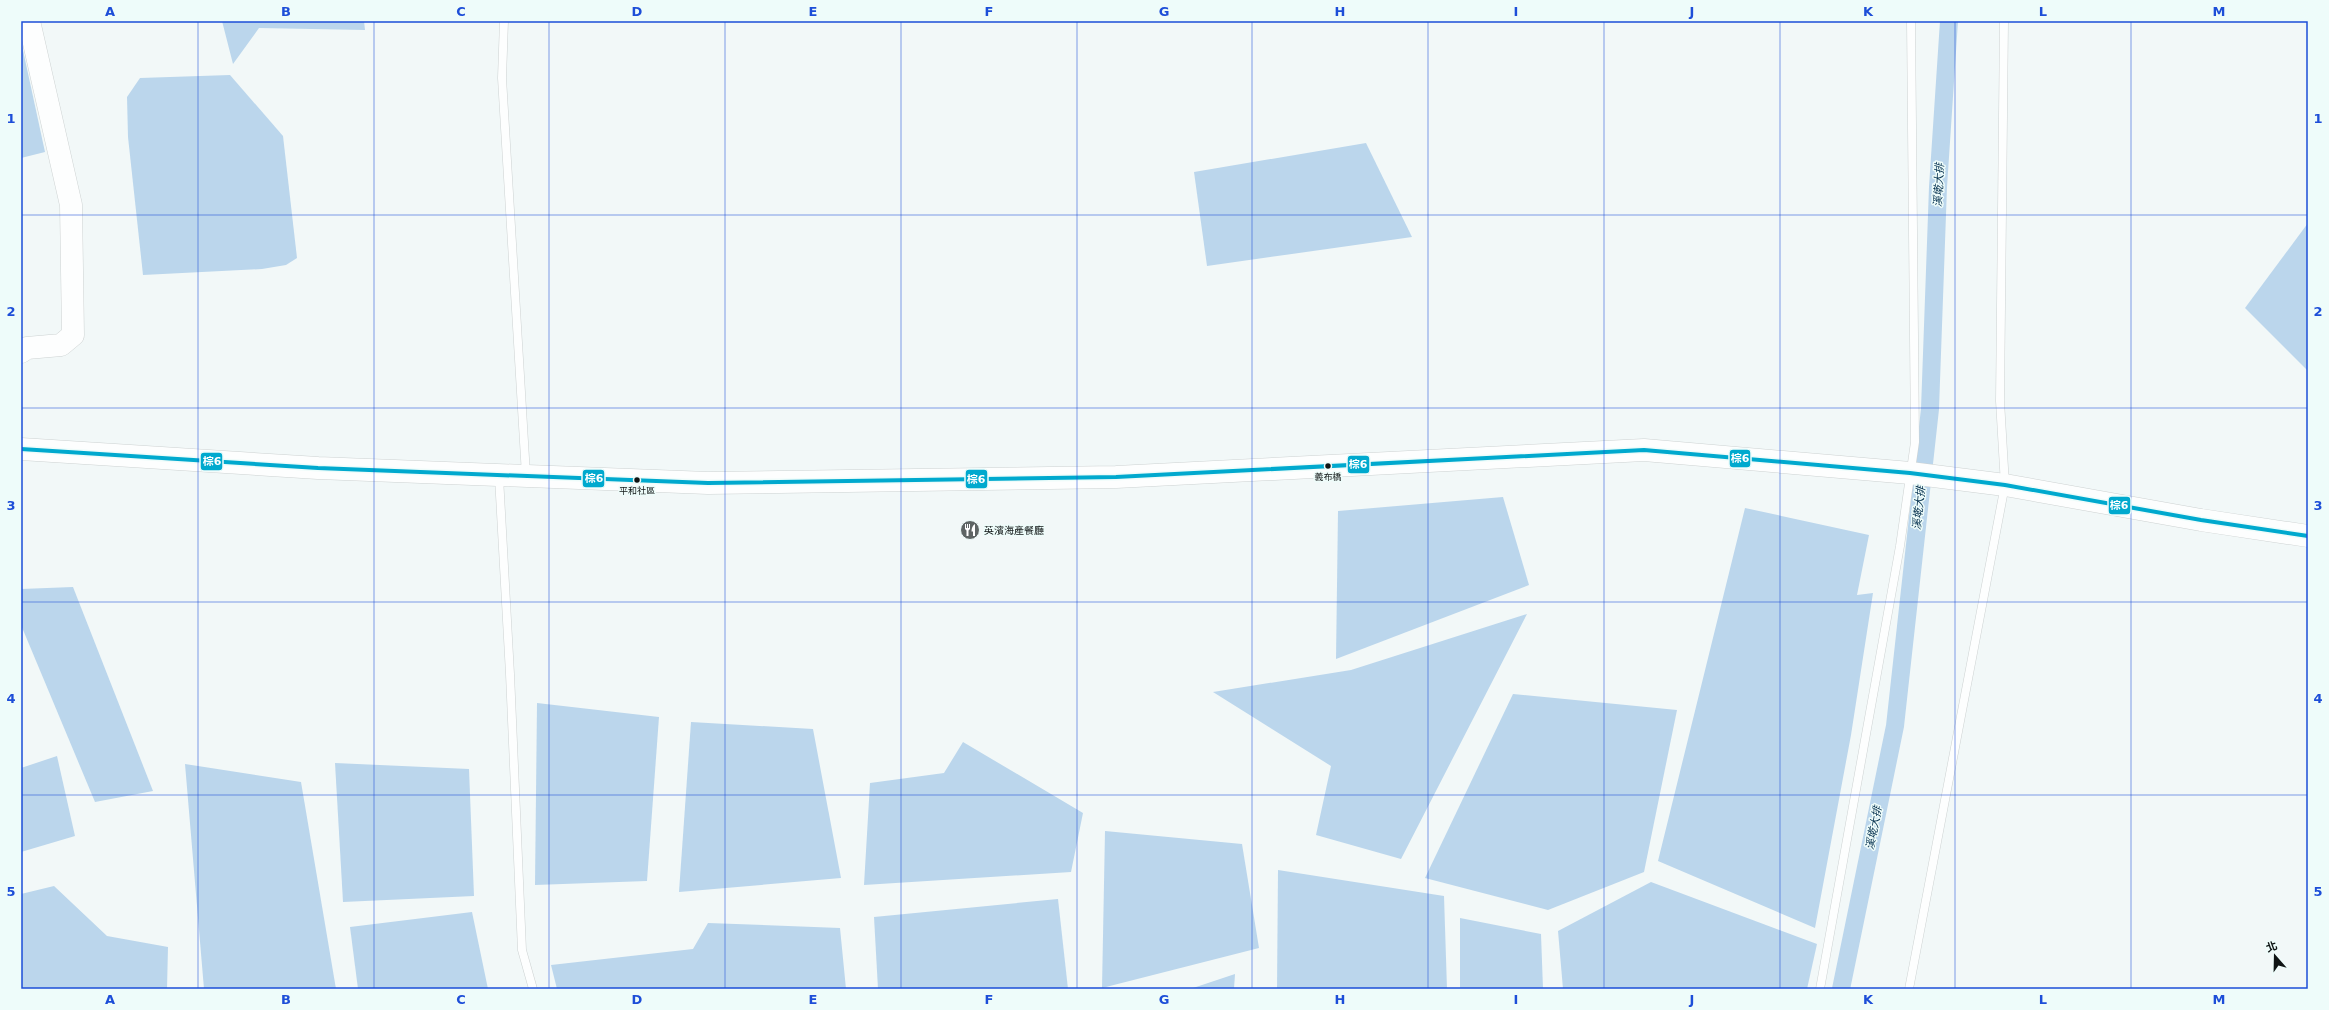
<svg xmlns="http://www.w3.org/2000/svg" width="2329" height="1010" font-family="'DejaVu Sans','Noto Sans TC',sans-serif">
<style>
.water{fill:#bbd6ec}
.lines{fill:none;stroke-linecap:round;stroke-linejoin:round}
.canal{stroke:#bbd6ec;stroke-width:18}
.lane-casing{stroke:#cdd2d2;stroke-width:9}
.secondary-casing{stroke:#cdd2d2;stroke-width:23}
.lane{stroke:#fdfefe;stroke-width:8}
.secondary{stroke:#fdfefe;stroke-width:22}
.bus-1-casing{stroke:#eefcfa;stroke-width:7}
.bus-1{stroke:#00a9ce;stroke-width:4}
.grid{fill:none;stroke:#1d4ed8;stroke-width:1;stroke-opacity:0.55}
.bus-dot{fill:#0f1414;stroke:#eefcfa;stroke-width:1.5}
.labels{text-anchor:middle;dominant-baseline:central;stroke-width:3;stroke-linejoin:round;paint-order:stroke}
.bus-label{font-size:9px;fill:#0f1414;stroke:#eefcfa}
.poi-label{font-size:10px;fill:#0f1414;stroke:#eefcfa;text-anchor:start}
.water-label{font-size:11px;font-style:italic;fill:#063250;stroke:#eefcfa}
.line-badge{stroke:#eefcfa;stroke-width:1.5}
.badge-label{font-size:11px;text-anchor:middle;font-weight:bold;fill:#fff}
.neatline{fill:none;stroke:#1d4ed8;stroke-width:1.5}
.grid-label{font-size:13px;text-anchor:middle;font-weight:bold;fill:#1d4ed8}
</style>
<rect width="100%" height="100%" fill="#f2f8f8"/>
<g class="water">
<path d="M 222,21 L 364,21 L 365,30 L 259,28 L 233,64 Z"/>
<path d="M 21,41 L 45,152 L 21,158 Z"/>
<path d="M 230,75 L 283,136 L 297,258 L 286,265 L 262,269 L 143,275 L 128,137 L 127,97 L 140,78 Z"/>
<path d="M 1366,143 L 1412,237 L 1207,266 L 1194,172 Z"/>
<path d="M 2308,223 L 2308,371 L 2245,308 Z"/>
<path d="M 1503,497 L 1529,585 L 1336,659 L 1338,511 Z"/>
<path d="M 1745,508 L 1869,535 L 1857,595 L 1873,593 L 1851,735 L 1815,928 L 1658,861 Z"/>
<path d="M 73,587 L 153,791 L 95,802 L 21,625 L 21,589 Z"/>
<path d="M 1527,614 L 1401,859 L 1316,835 L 1331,766 L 1213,692 L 1351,670 Z"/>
<path d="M 1513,694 L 1677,710 L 1644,872 L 1548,910 L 1425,878 Z"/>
<path d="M 537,703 L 659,717 L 647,881 L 535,885 Z"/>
<path d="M 691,722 L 813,729 L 841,878 L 679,892 Z"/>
<path d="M 963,742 L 1083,813 L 1071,872 L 864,885 L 870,783 L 944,773 Z"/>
<path d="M 57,756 L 75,836 L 21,852 L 21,768 Z"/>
<path d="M 335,763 L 469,769 L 474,896 L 343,902 Z"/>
<path d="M 185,764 L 301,782 L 336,989 L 204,989 Z"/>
<path d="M 1105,831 L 1242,844 L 1259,948 L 1102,988 Z"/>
<path d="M 1278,870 L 1444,896 L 1447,989 L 1277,989 Z"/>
<path d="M 1651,882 L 1817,944 L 1807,989 L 1563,989 L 1558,931 Z"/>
<path d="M 54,886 L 107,936 L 168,947 L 167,989 L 21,989 L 21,894 Z"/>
<path d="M 1058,899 L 1068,989 L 878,989 L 874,917 Z"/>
<path d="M 472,912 L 488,989 L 358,989 L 350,927 Z"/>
<path d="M 1460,918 L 1541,934 L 1543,989 L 1460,989 Z"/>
<path d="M 708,923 L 840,928 L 846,989 L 557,989 L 551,965 L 693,949 Z"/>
<path d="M 1235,974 L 1234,989 L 1190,989 Z"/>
</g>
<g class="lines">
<path class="canal" d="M 1841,989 L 1895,726 L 1930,409 L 1938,187 L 1949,21"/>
<defs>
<g id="lane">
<path d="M 504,21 L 502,78 L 526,475"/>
<path d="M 499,477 L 510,674 L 522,950 L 533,989"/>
<path d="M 1820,989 L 1900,546 L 1915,442 L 1911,21"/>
<path d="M 1909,989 L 2005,485 L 2000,401 L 2004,21"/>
</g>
<g id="secondary">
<path d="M 21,352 L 27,348 L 61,345 L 73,335 L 71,205 L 29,21"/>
<path d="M 21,449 L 318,468 L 708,483 L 1116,477 L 1644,450 L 1910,473 L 2005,485 L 2201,520 L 2308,536"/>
</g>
</defs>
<use href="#lane" class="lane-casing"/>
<use href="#secondary" class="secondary-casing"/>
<use href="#lane" class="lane"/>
<use href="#secondary" class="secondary"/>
<defs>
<path id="bus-1" d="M 21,449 L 318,468 L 708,483 L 1116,477 L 1644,450 L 1910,473 L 2005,485 L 2201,520 L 2308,536"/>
</defs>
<use href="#bus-1" class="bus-1-casing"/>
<use href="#bus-1" class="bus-1"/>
</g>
<path class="grid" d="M 198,21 L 198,989M 374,21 L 374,989M 549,21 L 549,989M 725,21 L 725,989M 901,21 L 901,989M 1077,21 L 1077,989M 1252,21 L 1252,989M 1428,21 L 1428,989M 1604,21 L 1604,989M 1780,21 L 1780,989M 1955,21 L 1955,989M 2131,21 L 2131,989M 21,215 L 2308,215M 21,408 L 2308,408M 21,602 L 2308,602M 21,795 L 2308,795"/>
<defs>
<symbol id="restaurant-disc" viewBox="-11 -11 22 22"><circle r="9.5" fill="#5e6464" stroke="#eefcfa"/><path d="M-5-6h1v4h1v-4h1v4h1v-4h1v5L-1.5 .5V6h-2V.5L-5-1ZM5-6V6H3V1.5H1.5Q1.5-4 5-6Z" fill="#fff"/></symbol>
</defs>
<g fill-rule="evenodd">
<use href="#restaurant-disc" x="959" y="519" width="22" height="22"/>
</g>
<g class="bus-dot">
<circle cx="1328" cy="466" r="3.5"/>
<circle cx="637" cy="480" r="3.5"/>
</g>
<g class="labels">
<g class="bus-label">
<text x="1328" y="477">義布橋</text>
<text x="637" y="491">平和社區</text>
</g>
<g class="poi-label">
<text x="984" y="530">英濱海產餐廳</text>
</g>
<g class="water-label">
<text transform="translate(1939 185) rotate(-87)">溪墘大排</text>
<text transform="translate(1919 508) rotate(-84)">溪墘大排</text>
<text transform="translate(1874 828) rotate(-79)">溪墘大排</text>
</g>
</g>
<g class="line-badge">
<rect x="1729" y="449" width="22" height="19" rx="4" fill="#00a9ce"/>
<rect x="200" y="452" width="23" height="19" rx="4" fill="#00a9ce"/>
<rect x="1347" y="455" width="23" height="19" rx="4" fill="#00a9ce"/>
<rect x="582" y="469" width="23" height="19" rx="4" fill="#00a9ce"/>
<rect x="965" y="469" width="23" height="20" rx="4" fill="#00a9ce"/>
<rect x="2108" y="496" width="23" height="19" rx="4" fill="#00a9ce"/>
</g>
<g class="badge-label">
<text x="1740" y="462">棕6</text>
<text x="212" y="465">棕6</text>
<text x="1358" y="468">棕6</text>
<text x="594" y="482">棕6</text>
<text x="976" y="483">棕6</text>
<text x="2119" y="509">棕6</text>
</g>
<rect width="2329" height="1010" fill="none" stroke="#eefcfa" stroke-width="44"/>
<g transform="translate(2275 956) rotate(340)" stroke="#eefcfa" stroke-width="3" paint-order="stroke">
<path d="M0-3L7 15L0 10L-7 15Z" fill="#0f1414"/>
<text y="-6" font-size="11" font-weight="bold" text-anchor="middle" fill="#0f1414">北</text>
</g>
<rect x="22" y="22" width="2285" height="966" class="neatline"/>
<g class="grid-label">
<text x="110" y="16">A</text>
<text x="286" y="16">B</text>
<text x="461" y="16">C</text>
<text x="637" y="16">D</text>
<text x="813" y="16">E</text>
<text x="989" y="16">F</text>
<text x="1164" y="16">G</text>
<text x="1340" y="16">H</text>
<text x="1516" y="16">I</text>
<text x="1692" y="16">J</text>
<text x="1868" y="16">K</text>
<text x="2043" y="16">L</text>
<text x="2219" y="16">M</text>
<text x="11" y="123">1</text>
<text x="2318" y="123">1</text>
<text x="11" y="316">2</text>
<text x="2318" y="316">2</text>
<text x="11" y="510">3</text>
<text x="2318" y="510">3</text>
<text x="11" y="703">4</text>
<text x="2318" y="703">4</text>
<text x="11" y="896">5</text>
<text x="2318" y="896">5</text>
<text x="110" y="1004">A</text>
<text x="286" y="1004">B</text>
<text x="461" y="1004">C</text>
<text x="637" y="1004">D</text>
<text x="813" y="1004">E</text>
<text x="989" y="1004">F</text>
<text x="1164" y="1004">G</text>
<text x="1340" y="1004">H</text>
<text x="1516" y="1004">I</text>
<text x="1692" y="1004">J</text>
<text x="1868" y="1004">K</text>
<text x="2043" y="1004">L</text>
<text x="2219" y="1004">M</text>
</g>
</svg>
